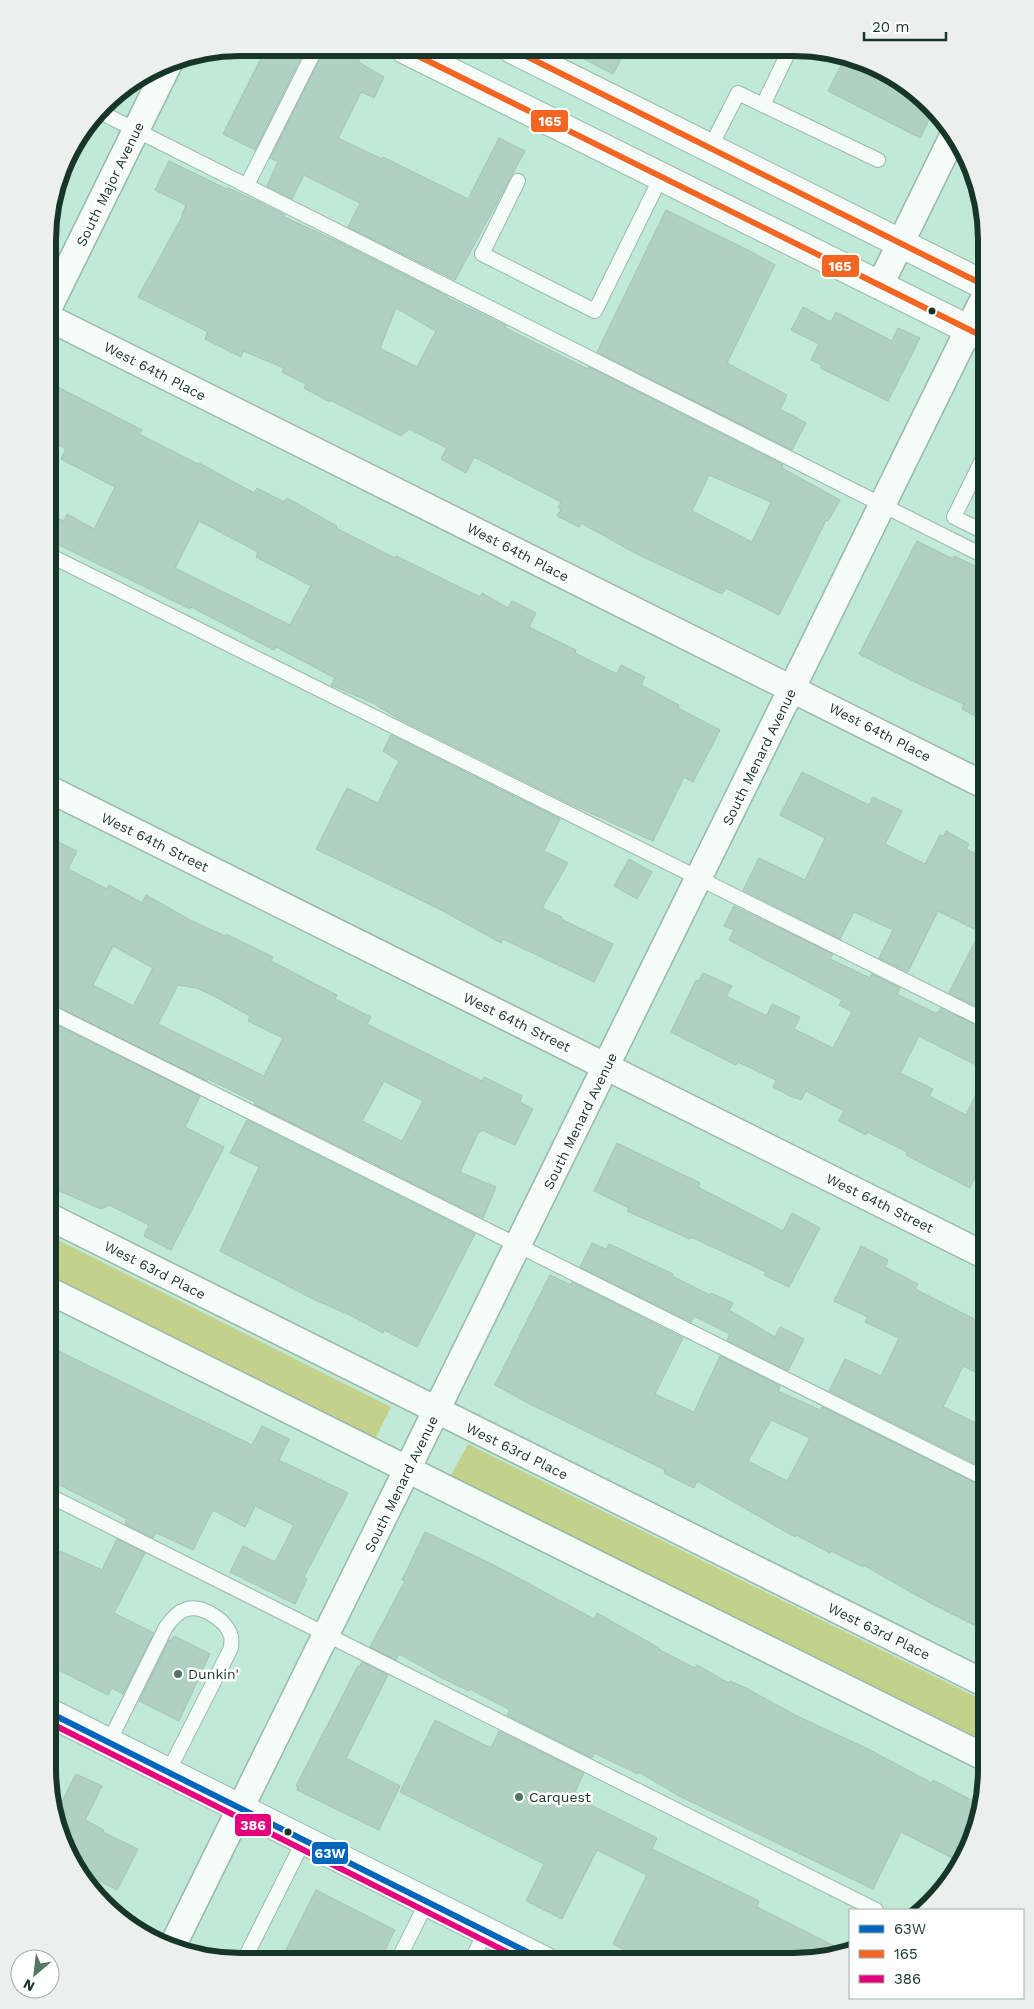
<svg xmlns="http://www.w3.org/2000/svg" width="1034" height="2009" font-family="'Work Sans',sans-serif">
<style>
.grass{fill:#c3d18b}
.building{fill:#b0d0c2;stroke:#a3c3b5;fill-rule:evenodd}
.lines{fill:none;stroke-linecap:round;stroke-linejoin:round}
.service-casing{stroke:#98b9aa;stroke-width:16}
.minor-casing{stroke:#98b9aa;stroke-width:29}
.tertiary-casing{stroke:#98b9aa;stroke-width:30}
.secondary-casing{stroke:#98b9aa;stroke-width:30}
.service{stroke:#f6fcf9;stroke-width:14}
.minor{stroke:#f6fcf9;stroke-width:26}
.tertiary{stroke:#f6fcf9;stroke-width:28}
.secondary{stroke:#f6fcf9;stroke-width:28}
.bus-1-casing{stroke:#fff;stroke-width:10}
.bus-2-casing{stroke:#fff;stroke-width:10}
.bus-3-casing{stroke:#fff;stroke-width:10}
.bus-1{stroke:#0065bd;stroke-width:6}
.bus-2{stroke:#f26522;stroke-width:6}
.bus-3{stroke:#e5007d;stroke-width:6}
.bus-dot{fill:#173629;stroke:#fff;stroke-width:2}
.poi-dot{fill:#527566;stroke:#fff;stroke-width:2}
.labels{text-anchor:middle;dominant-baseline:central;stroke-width:5;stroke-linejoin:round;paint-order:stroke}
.street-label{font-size:14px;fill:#173629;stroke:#fff}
.poi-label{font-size:14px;fill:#173629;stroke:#fff;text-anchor:start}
.rim{fill:none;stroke:#173629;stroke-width:6}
.line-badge{stroke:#fff;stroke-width:2}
.badge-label{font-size:14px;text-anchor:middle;font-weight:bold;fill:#fff}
</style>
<rect width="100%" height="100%" fill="#c0e9d7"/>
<g class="grass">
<path d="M 48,1235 L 391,1407 L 373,1443 L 48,1280 Z"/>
<path d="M 468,1444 L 986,1702 L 986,1747 L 449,1479 Z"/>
</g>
<g class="building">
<path d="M 266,48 L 306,48 L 255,150 L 223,134 Z"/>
<path d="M 325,48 L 345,48 L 361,56 L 358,62 L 384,77 L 374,98 L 361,92 L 338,138 L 382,159 L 383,157 L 468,199 L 499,138 L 525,151 L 455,280 L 348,227 L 360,203 L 304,175 L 292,199 L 267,186 L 278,162 L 270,158 Z"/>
<path d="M 567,50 L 626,50 L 613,74 Z"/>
<path d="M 846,56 L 879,67 L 921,96 L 934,110 L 920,138 L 828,91 Z"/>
<path d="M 169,161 L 227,189 L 228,188 L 259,202 L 285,215 L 284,217 L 341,243 L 447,296 L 446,297 L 506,326 L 505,328 L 588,369 L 589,367 L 783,465 L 782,468 L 840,500 L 828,521 L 826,520 L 779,615 L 726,588 L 722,594 L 635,553 L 581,523 L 579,527 L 557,516 L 561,510 L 558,507 L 561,502 L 474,457 L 466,473 L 441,459 L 447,448 L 409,429 L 401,436 L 330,400 L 330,402 L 304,388 L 306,384 L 282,372 L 284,368 L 243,351 L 241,357 L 205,339 L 208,332 L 138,297 L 183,215 L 182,215 L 186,205 L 155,190 ZM 396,308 L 436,331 L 417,367 L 380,348 ZM 709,475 L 771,502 L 752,542 L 692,511 Z"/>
<path d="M 666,210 L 750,251 L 775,265 L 727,363 L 787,395 L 780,409 L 806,423 L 792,450 L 597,352 Z"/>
<path d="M 803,307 L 831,322 L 836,312 L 892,341 L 898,328 L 920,338 L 888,401 L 820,368 L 822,365 L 811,360 L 819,344 L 791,330 Z"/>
<path d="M 58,387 L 142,430 L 139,434 L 198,464 L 199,463 L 254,493 L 257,488 L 284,502 L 287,498 L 337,526 L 336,528 L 395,558 L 396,556 L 480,597 L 482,593 L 508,608 L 512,601 L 536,613 L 529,627 L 576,650 L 575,653 L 617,674 L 621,665 L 645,677 L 641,685 L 679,705 L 678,708 L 720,730 L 693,782 L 684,777 L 653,841 L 568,803 L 399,719 L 373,703 L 331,685 L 335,678 L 276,647 L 274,650 L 191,607 L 190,609 L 49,540 L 49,514 L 64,521 L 67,514 L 94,529 L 115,487 L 61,459 L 66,449 L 49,440 L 49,405 ZM 199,521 L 258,552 L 256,557 L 311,586 L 290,625 L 175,568 Z"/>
<path d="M 917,541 L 953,559 L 954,556 L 986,571 L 986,722 L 962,709 L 964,704 L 923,686 L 859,654 Z"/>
<path d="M 391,735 L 560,819 L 544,851 L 568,863 L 542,908 L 562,917 L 561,919 L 613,944 L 594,982 L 503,939 L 501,943 L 443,911 L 316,849 L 347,788 L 378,803 L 399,761 L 383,751 Z"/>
<path d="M 802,772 L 869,805 L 873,797 L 902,811 L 885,844 L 925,864 L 940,835 L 944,836 L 946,831 L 969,844 L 966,849 L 986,859 L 986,1011 L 949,993 L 980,932 L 938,911 L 908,972 L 879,958 L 893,930 L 854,912 L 840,939 L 743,890 L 759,858 L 805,880 L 825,838 L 780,815 Z"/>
<path d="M 48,837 L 77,851 L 68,869 L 107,889 L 109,885 L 142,903 L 146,895 L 192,921 L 225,936 L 226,934 L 273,957 L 271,961 L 337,995 L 335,999 L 371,1017 L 367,1024 L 482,1081 L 484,1077 L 522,1096 L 520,1102 L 533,1109 L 515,1145 L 482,1130 L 481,1132 L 479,1131 L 460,1172 L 496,1187 L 483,1218 L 254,1104 L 255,1102 L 208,1079 L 207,1081 L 48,1002 ZM 113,946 L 153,968 L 133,1006 L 93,985 ZM 178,985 L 196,988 L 212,995 L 250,1016 L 248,1021 L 283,1038 L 264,1076 L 158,1024 ZM 384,1081 L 423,1101 L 402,1141 L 362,1121 Z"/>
<path d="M 629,859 L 652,872 L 637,899 L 614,886 Z"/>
<path d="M 734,906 L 833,954 L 830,959 L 870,978 L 872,974 L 900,988 L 897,994 L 935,1013 L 936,1012 L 938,1013 L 941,1008 L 986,1030 L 986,1070 L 919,1036 L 900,1073 L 933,1089 L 929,1096 L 966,1115 L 986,1073 L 986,1153 L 970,1188 L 906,1155 L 907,1152 L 867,1132 L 866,1135 L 839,1121 L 844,1111 L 806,1091 L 801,1100 L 788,1095 L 773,1087 L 776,1080 L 738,1062 L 736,1065 L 671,1032 L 696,980 L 699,981 L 703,973 L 732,986 L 726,996 L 765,1015 L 767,1015 L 772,1004 L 800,1017 L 794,1029 L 833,1048 L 852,1012 L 839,1005 L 842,1000 L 729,940 L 734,930 L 724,926 Z"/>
<path d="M 48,1021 L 200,1096 L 185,1127 L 224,1147 L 171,1250 L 144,1236 L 149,1225 L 109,1205 L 101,1209 L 48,1186 Z"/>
<path d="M 247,1120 L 475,1234 L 417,1347 L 384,1330 L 383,1333 L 350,1315 L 315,1300 L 220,1251 L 259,1167 L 230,1153 Z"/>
<path d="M 617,1143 L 700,1183 L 698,1187 L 783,1231 L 792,1213 L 820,1228 L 789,1287 L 764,1275 L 766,1272 L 691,1237 L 690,1239 L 627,1211 L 629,1208 L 594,1191 Z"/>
<path d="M 592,1243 L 606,1249 L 609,1244 L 673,1274 L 672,1276 L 710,1295 L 711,1293 L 733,1303 L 729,1310 L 775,1337 L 780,1327 L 804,1339 L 788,1371 L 727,1340 L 730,1334 L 694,1316 L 691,1322 L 580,1267 Z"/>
<path d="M 861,1246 L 888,1260 L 885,1267 L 918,1284 L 915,1289 L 986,1325 L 986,1377 L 963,1366 L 943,1407 L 986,1428 L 986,1469 L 829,1391 L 845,1359 L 881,1376 L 899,1338 L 865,1322 L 868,1317 L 834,1301 Z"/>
<path d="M 550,1275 L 571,1285 L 572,1282 L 683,1338 L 655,1394 L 694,1412 L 720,1356 L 780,1386 L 778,1391 L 820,1410 L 822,1407 L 986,1488 L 986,1631 L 934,1605 L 863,1565 L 863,1567 L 831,1551 L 830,1553 L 796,1535 L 795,1537 L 697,1481 L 694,1488 L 664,1473 L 665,1470 L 528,1403 L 495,1385 ZM 771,1420 L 810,1438 L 787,1481 L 748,1461 Z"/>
<path d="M 48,1346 L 252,1445 L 262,1426 L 289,1439 L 279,1460 L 348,1493 L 304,1577 L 307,1579 L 295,1604 L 230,1572 L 243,1546 L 275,1562 L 294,1525 L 255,1506 L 245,1527 L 213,1510 L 193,1550 L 159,1534 L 155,1533 L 153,1538 L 125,1524 L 127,1519 L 48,1479 Z"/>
<path d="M 425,1532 L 496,1566 L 594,1619 L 597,1613 L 659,1648 L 658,1649 L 695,1668 L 697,1665 L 729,1683 L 730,1681 L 746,1688 L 797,1716 L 866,1748 L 932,1783 L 933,1780 L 981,1805 L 972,1842 L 960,1862 L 901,1832 L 873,1889 L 679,1796 L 639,1772 L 638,1774 L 594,1753 L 592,1758 L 507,1715 L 510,1710 L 470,1689 L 469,1691 L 444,1679 L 401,1655 L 398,1655 L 396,1660 L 370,1647 L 405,1581 L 402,1580 Z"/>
<path d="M 117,1539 L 145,1553 L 114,1613 L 154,1633 L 123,1694 L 112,1688 L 108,1695 L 53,1667 L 58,1658 L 48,1653 L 48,1577 L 60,1551 L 102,1570 Z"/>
<path d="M 174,1636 L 210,1654 L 179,1721 L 139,1701 L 169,1640 L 171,1641 Z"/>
<path d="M 362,1662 L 388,1675 L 346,1758 L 400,1786 L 379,1830 L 297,1790 L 298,1787 L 296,1786 L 358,1666 L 359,1667 Z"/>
<path d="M 435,1720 L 491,1748 L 499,1731 L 584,1773 L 573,1796 L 657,1838 L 652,1849 L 759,1901 L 757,1907 L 848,1953 L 793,1962 L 646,1961 L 613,1944 L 647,1875 L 597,1850 L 562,1919 L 526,1901 L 544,1864 L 400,1792 Z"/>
<path d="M 76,1774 L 102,1786 L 85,1820 L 104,1830 L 103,1832 L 138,1849 L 117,1890 L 92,1877 L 88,1885 L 80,1875 L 58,1830 L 55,1815 Z"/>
<path d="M 316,1890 L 395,1930 L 380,1960 L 281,1960 Z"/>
</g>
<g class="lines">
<defs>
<g id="service">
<path d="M 763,105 L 789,51"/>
<path d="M 100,112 L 986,557"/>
<path d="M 710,148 L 738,93 L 878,160"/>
<path d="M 518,181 L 482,254 L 595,311 L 661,177"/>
<path d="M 247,185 L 316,48"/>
<path d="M 986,533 L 954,517 L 986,452"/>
<path d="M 49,555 L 986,1021"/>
<path d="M 48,1011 L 986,1479"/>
<path d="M 48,1495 L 876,1910"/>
<path d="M 109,1742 L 166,1627 C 171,1620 178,1611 187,1609 C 203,1605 227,1621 231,1636 C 232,1639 231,1644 231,1648 L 168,1772"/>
<path d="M 244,1960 L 304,1840"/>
<path d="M 398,1960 L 427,1902"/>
<path d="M 471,1961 L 486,1931"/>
</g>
<g id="minor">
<path d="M 880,285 L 954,134"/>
<path d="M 49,307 L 170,61"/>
<path d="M 49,318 L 986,786"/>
<path d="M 49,789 L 986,1256"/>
<path d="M 48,1216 L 986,1684"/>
<path d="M 48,1290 L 986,1758"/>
<path d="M 172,1947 L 986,294"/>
</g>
<g id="tertiary">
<path d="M 404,49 L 986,338"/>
<path d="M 512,49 L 986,286"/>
</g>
<path id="secondary" d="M 48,1712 L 545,1961"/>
</defs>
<use href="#service" class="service-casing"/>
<use href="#minor" class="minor-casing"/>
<use href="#tertiary" class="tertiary-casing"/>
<use href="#secondary" class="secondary-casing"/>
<use href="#service" class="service"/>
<use href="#minor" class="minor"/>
<use href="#tertiary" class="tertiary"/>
<use href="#secondary" class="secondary"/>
<defs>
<path id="bus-1" d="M 48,1712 L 545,1961"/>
<g id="bus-2">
<path d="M 404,49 L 986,338"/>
<path d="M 512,49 L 986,286"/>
</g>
<path id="bus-3" d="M 48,1722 L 525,1961"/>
</defs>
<use href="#bus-1" class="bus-1-casing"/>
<use href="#bus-2" class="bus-2-casing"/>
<use href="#bus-3" class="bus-3-casing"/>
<use href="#bus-1" class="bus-1"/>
<use href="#bus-2" class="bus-2"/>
<use href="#bus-3" class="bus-3"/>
</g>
<g class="bus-dot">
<circle cx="932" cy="311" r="4.5"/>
<circle cx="288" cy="1832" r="4.5"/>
</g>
<g class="poi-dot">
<circle cx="178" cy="1674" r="5"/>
<circle cx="519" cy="1797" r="5"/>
</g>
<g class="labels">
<g class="street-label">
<text transform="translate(110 184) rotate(-64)">South Major Avenue</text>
<text transform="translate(155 371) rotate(27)">West 64th Place</text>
<text transform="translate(518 552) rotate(27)">West 64th Place</text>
<text transform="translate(880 732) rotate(27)">West 64th Place</text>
<text transform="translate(759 757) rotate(-64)">South Menard Avenue</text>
<text transform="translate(155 842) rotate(26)">West 64th Street</text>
<text transform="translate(517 1022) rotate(26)">West 64th Street</text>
<text transform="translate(580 1121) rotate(-64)">South Menard Avenue</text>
<text transform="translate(880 1203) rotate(26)">West 64th Street</text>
<text transform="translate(155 1270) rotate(27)">West 63rd Place</text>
<text transform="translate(517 1451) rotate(26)">West 63rd Place</text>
<text transform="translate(401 1484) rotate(-64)">South Menard Avenue</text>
<text transform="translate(879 1631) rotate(26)">West 63rd Place</text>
</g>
<g class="poi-label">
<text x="188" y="1674">Dunkin'</text>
<text x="529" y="1797">Carquest</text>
</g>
</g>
<path d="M0 0H1034V2009H0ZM240 56H794A184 184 0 0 1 978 240V1769A184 184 0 0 1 794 1953H240A184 184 0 0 1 56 1769V240A184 184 0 0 1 240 56Z" fill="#ecefee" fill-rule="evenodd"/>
<path class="rim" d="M240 56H794A184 184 0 0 1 978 240V1769A184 184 0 0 1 794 1953H240A184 184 0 0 1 56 1769V240A184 184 0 0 1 240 56Z"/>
<g class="line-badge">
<rect x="530" y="109" width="39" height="24" rx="5" fill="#f26522"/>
<rect x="821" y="254" width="39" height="24" rx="5" fill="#f26522"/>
<rect x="234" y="1813" width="38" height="24" rx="5" fill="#e5007d"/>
<rect x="311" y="1841" width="38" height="24" rx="5" fill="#0065bd"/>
</g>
<g class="badge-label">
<text x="550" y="126">165</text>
<text x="840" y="271">165</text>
<text x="253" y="1830">386</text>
<text x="330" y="1858">63W</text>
</g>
<rect x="849" y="1909" width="175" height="90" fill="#ffffff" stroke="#a2afa9"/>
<rect x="859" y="1925" width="25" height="8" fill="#0065bd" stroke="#a2afa9"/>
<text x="894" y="1934" font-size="15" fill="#173629">63W</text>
<rect x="859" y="1950" width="25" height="8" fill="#f26522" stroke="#a2afa9"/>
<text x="894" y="1959" font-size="15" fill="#173629">165</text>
<rect x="859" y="1975" width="25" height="8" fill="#e5007d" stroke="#a2afa9"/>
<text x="894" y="1984" font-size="15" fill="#173629">386</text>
<g transform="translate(35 1974) rotate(208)"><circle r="24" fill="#ffffff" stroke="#a2afa9"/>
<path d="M0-4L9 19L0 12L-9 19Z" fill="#527566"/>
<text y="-8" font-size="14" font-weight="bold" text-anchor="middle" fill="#173629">N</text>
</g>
<path d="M864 32v8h82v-8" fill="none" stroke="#173629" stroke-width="2.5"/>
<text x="872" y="32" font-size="15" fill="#173629" stroke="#ffffff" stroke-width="4" paint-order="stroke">20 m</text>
</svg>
